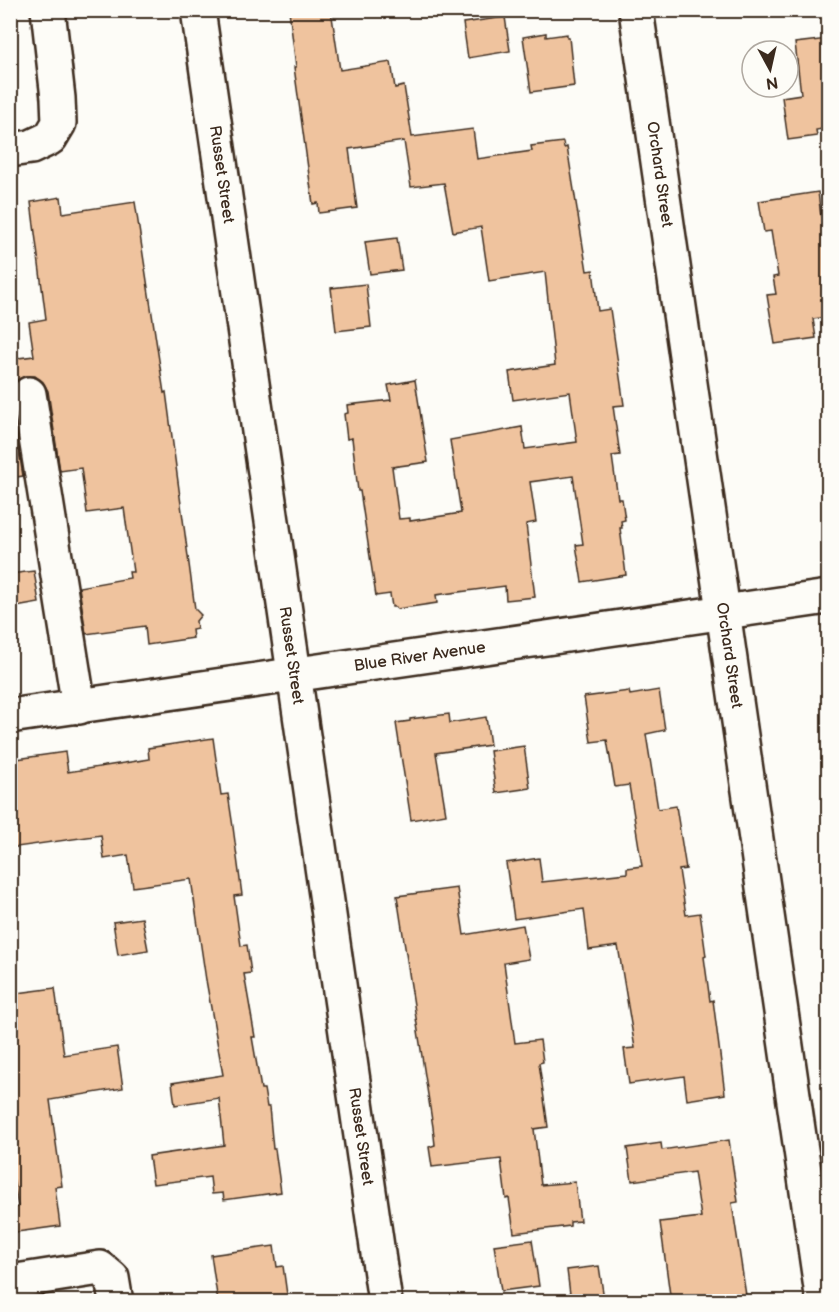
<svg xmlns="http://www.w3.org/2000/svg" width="839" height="1312" font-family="'Balsamiq Sans',sans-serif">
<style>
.building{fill:#efc39e;stroke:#3b2a1e;stroke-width:1.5}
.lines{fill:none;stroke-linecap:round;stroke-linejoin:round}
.minor-casing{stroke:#3b2a1e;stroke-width:38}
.minor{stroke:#fdfcf7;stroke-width:33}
.labels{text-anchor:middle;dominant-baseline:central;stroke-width:6;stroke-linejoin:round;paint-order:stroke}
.street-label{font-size:16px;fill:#3b2a1e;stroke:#fdfcf7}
</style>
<rect width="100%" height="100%" fill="#fdfcf7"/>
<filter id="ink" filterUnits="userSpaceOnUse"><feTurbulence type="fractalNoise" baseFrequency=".0167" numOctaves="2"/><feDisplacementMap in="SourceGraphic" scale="12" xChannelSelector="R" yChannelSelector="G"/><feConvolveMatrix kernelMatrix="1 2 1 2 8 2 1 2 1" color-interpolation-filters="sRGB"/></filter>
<g filter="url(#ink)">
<g class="building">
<path d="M 289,10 L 331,10 L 340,70 L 391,62 L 395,88 L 404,86 L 412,137 L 473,129 L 477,159 L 532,151 L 531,146 L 563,142 L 564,148 L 567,147 L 587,271 L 593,270 L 598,311 L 610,309 L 624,405 L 613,406 L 620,455 L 612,456 L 618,499 L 622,499 L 625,520 L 621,521 L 622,528 L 620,528 L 626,575 L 582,582 L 576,545 L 583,544 L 573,476 L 530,482 L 536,522 L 526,524 L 535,597 L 506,600 L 505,586 L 436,595 L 437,603 L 397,609 L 396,607 L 392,607 L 390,594 L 376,596 L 360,491 L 358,491 L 352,438 L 347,439 L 344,414 L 348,413 L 347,405 L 391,400 L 388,385 L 415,380 L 428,462 L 392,467 L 399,519 L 410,518 L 410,521 L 461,513 L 450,440 L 522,427 L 525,449 L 577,442 L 570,392 L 513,400 L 509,372 L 555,365 L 545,272 L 489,281 L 481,227 L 453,232 L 444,183 L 411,187 L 404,141 L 349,149 L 357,208 L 319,213 L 318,203 L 313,204 L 294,67 L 296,67 Z"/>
<path d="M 505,17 L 510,51 L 468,58 L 463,23 Z"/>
<path d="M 546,33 L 546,37 L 567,34 L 567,37 L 569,37 L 574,86 L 531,92 L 523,37 Z"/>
<path d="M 828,39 L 828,75 L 822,76 L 828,128 L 816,130 L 817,136 L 788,140 L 782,97 L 801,94 L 795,43 Z"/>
<path d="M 818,192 L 821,216 L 826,216 L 828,230 L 828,317 L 813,319 L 816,338 L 775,344 L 767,295 L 776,294 L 773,277 L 778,276 L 771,231 L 764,232 L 759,201 Z"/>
<path d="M 61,197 L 63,213 L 135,202 L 164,393 L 166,392 L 195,609 L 201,615 L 196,621 L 197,629 L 192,630 L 193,638 L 147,645 L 145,626 L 86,634 L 79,587 L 130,578 L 129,572 L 133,572 L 124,508 L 87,513 L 81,468 L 60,471 L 48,391 L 43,382 L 35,376 L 25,376 L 17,380 L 12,387 L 10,396 L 10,359 L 34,356 L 29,322 L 46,319 L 31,202 Z"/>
<path d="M 397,238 L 402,270 L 370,274 L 365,242 Z"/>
<path d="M 366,284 L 371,327 L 336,331 L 331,288 Z"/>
<path d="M 10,397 L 23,476 L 10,478 Z"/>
<path d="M 34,571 L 39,603 L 10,608 L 10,574 Z"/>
<path d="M 659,690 L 665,730 L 646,734 L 658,809 L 676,806 L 686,869 L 679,870 L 686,915 L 700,913 L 706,956 L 704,957 L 710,1001 L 713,1000 L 725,1094 L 687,1100 L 684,1076 L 629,1084 L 624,1049 L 635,1048 L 618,946 L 589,950 L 584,909 L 514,919 L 506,863 L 539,858 L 542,882 L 627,873 L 627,868 L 642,866 L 629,785 L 615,787 L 607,740 L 591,742 L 584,697 L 629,691 L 630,695 Z"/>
<path d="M 449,714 L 450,723 L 486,717 L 490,745 L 436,753 L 446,814 L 411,820 L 396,723 L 410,721 L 410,719 Z"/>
<path d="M 213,738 L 221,795 L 228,794 L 233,827 L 242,895 L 234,896 L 241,946 L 247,945 L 251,973 L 244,974 L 255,1037 L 252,1037 L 261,1089 L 264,1089 L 267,1107 L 269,1107 L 273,1149 L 275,1149 L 281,1192 L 224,1200 L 223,1193 L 212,1194 L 210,1177 L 153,1184 L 149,1156 L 224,1145 L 219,1098 L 175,1105 L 172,1083 L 223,1075 L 206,980 L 191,879 L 133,887 L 128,855 L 104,859 L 101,835 L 10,848 L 10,760 L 65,752 L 68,772 L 149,759 L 148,748 Z"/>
<path d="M 524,746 L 530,788 L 496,793 L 490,751 Z"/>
<path d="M 457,888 L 464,935 L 523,925 L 529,959 L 504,963 L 515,1043 L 540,1040 L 543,1062 L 539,1063 L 548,1127 L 534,1129 L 541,1185 L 575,1182 L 580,1221 L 570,1222 L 570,1226 L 514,1233 L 509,1198 L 506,1199 L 501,1159 L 432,1167 L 429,1147 L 435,1145 L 433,1127 L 397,896 Z"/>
<path d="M 142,918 L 148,950 L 118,955 L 113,922 Z"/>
<path d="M 55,988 L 64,1055 L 117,1047 L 123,1088 L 50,1100 L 62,1186 L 55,1187 L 60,1226 L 10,1233 L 10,1208 L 18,1207 L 10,1159 L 10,994 Z"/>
<path d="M 729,1140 L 738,1202 L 732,1203 L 747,1302 L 671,1302 L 660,1222 L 701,1217 L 694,1172 L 632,1181 L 627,1148 L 661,1143 L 662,1150 Z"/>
<path d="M 532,1240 L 539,1286 L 501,1291 L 494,1245 Z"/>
<path d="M 274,1246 L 277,1267 L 283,1266 L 288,1302 L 218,1302 L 211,1255 Z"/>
<path d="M 599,1266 L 604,1299 L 571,1302 L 567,1270 Z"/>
</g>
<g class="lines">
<defs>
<g id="minor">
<path id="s1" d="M 198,10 L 385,1302"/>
<path id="s2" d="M 636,10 L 823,1302"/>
<path d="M 10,150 L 31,147 L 50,138 L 59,123 L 58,98 L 48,10"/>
<path d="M 29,394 L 79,707"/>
<path id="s3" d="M 10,716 L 828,597"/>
<path d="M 10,1282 L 100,1268 L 112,1278 L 116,1302"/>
</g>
</defs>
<use href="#minor" class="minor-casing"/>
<use href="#minor" class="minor"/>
</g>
</g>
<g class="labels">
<g class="street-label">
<text stroke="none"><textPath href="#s1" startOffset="166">Russet Street</textPath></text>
<text stroke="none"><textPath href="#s2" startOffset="166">Orchard Street</textPath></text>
<text stroke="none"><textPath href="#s1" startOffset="652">Russet Street</textPath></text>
<text stroke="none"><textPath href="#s3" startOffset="414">Blue River Avenue</textPath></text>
<text stroke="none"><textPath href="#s2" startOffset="652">Orchard Street</textPath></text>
<text stroke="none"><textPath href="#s1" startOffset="1138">Russet Street</textPath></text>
</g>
</g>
<rect width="839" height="1312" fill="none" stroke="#fdfcf7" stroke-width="36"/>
<rect x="18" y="18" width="803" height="1276" fill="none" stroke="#3b2a1e" stroke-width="2" filter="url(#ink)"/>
<g transform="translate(770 69) rotate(172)"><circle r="28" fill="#fdfcf7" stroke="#afa8a0" stroke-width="1.5"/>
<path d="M0-4.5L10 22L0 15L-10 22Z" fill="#3b2a1e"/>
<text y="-9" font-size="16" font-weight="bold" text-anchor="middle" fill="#3b2a1e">N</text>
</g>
</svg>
